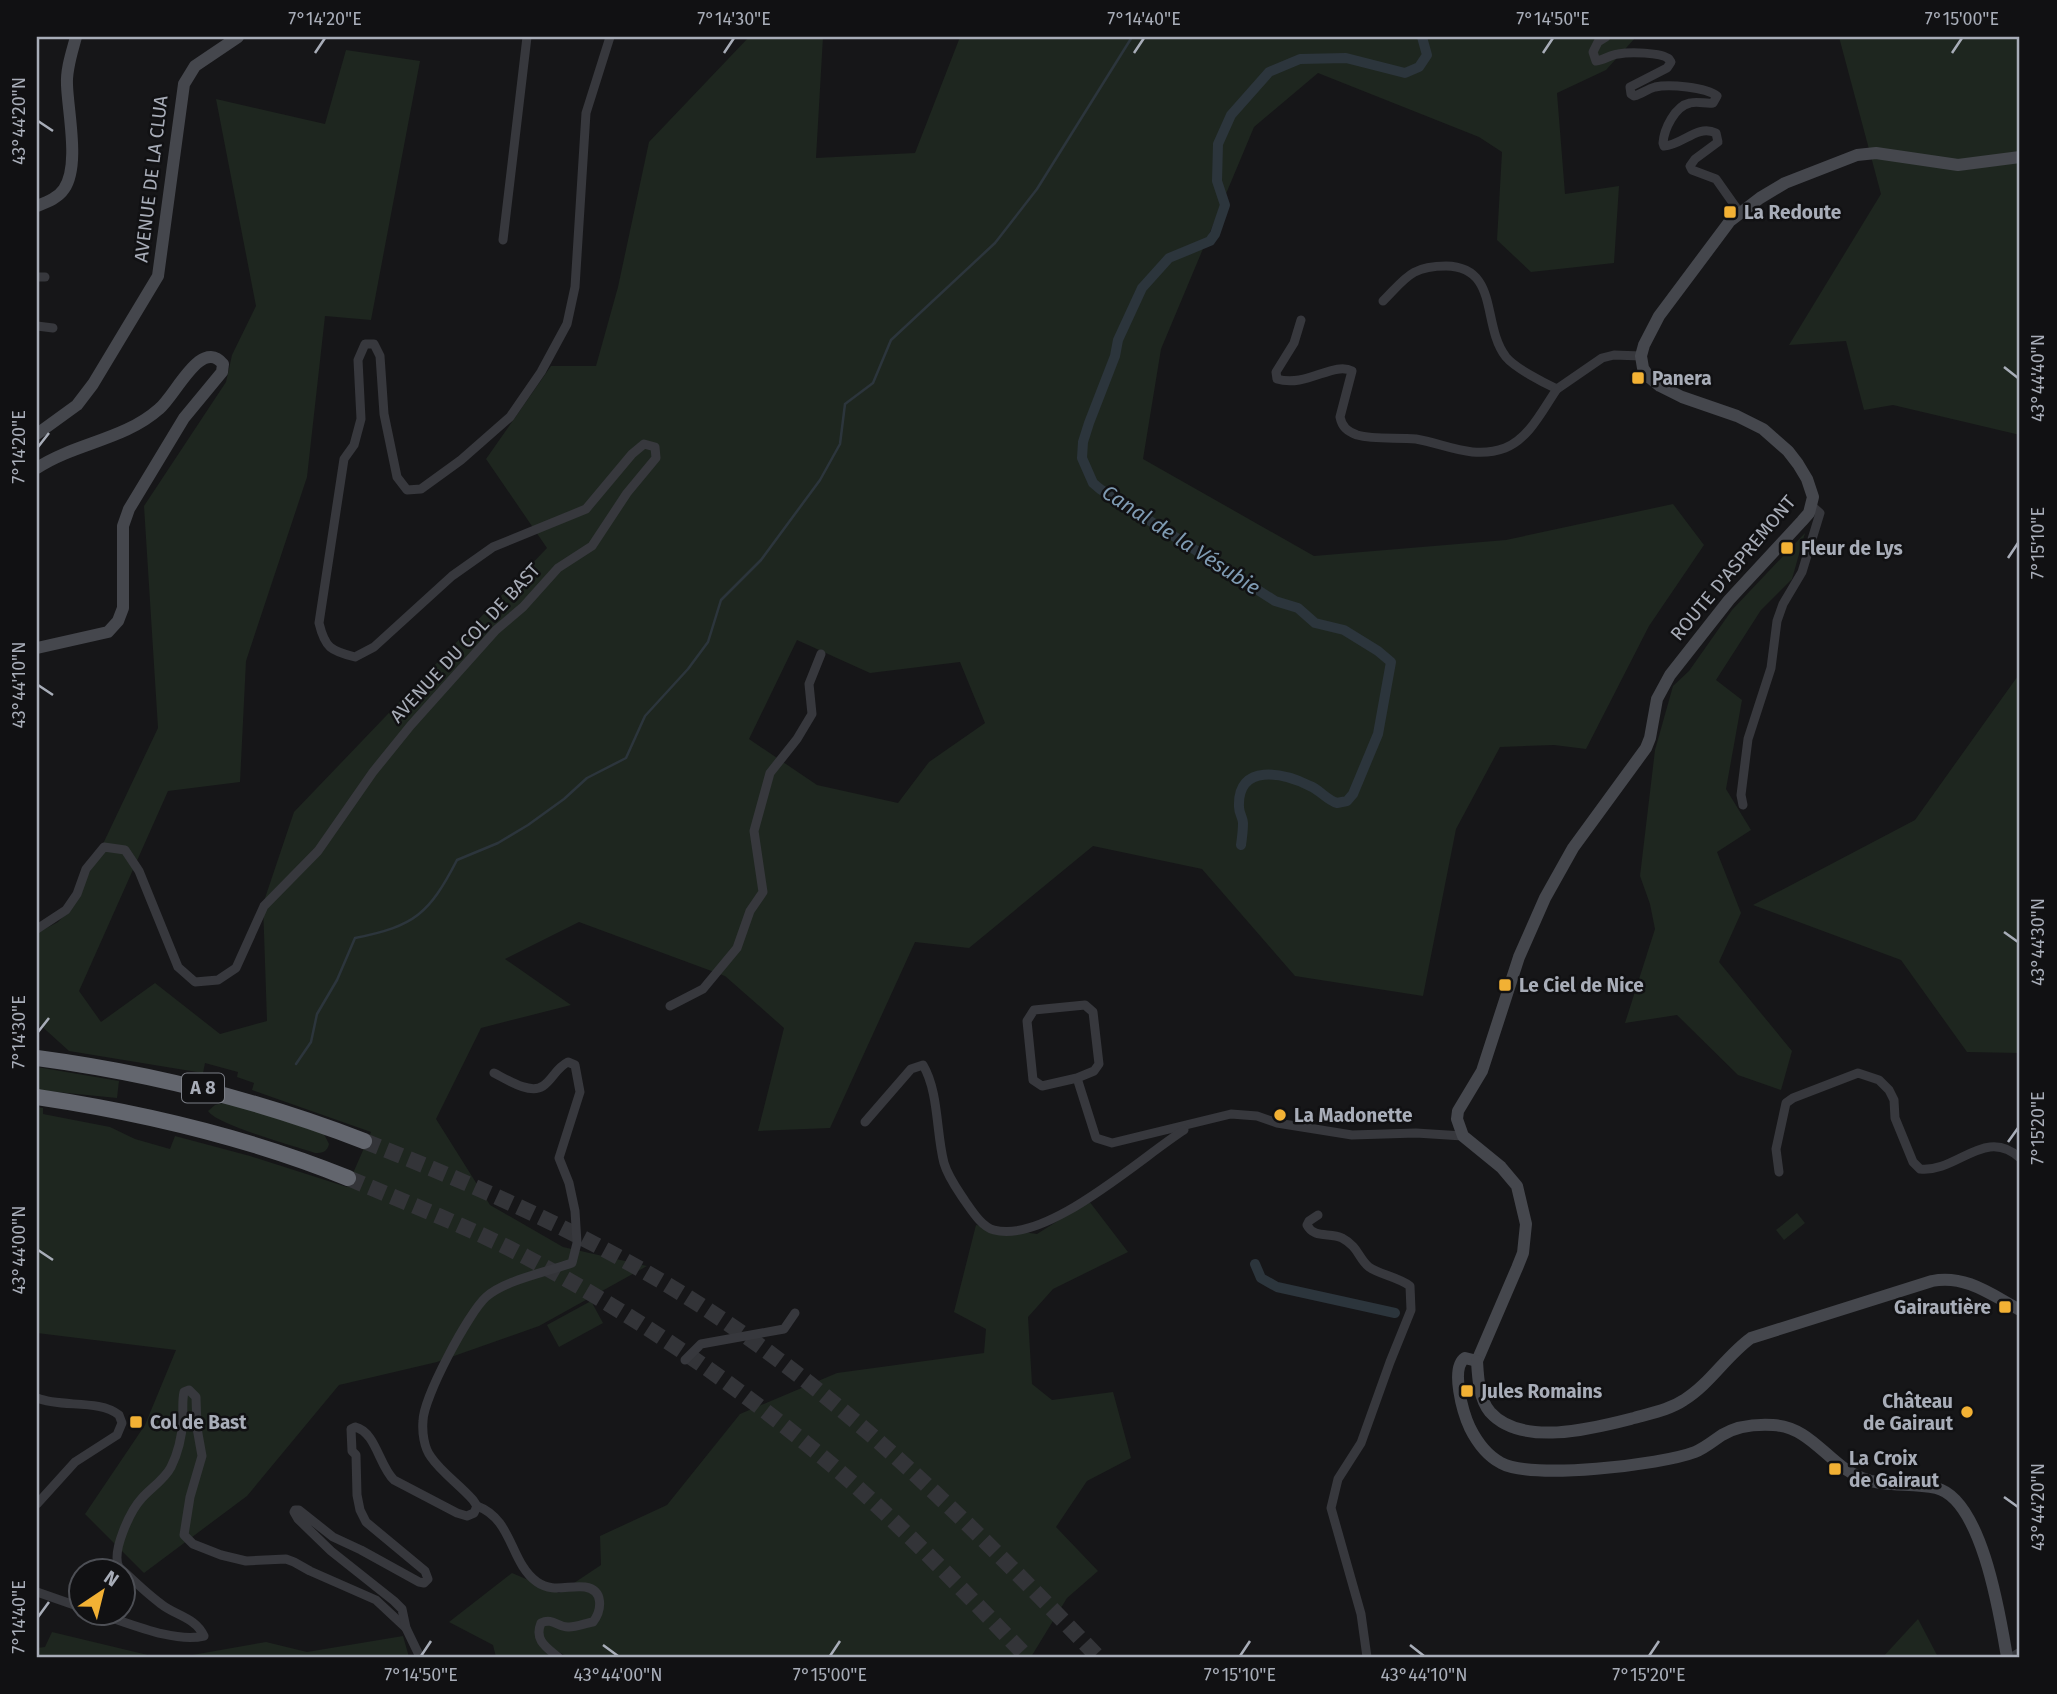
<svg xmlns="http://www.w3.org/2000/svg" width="2057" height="1694" font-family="'Fira Sans',sans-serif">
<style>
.green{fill:#1e261f;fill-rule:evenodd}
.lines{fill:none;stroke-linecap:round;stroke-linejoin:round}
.stream{stroke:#2c353c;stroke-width:2.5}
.canal{stroke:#2c353c;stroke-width:10}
.highway-tunnel{stroke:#333438;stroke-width:16;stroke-dasharray:16 8;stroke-linecap:butt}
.street{stroke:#37383d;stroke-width:9}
.secondary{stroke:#45474d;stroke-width:12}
.highway{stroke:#63666e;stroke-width:16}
.ticks{fill:none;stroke:#a8adb8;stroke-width:2.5}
.poi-dot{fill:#f2b134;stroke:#111113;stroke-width:2.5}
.labels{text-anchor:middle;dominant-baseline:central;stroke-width:5;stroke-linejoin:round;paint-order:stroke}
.shield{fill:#111113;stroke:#7b7e86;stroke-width:2}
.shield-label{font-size:18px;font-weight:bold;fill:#a8adb8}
.street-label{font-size:19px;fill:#a8adb8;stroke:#111113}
.poi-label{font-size:19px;font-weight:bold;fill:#a8adb8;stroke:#111113;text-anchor:start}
.water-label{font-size:21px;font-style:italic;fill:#7f9bb3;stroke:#111113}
.neatline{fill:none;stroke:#a8adb8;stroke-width:2.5}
.ticks-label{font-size:18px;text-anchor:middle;fill:#a8adb8}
</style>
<rect width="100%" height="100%" fill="#161618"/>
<g class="green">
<path d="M 749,37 L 823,37 L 816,158 L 915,153 L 960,37 L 1636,37 L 1606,70 L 1557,93 L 1565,194 L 1619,186 L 1614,263 L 1531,272 L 1497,240 L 1502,152 L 1479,137 L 1318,73 L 1254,127 L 1161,349 L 1143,459 L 1314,556 L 1506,540 L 1673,504 L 1704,545 L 1649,626 L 1586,749 L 1554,745 L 1500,747 L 1456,829 L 1423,996 L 1295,976 L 1202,869 L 1093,846 L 969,948 L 915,942 L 830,1128 L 758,1131 L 784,1028 L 725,976 L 579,922 L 505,959 L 571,1005 L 481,1028 L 436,1119 L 490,1205 L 563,1247 L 647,1266 L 539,1326 L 437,1362 L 339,1385 L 247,1496 L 144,1573 L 85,1514 L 145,1425 L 176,1350 L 37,1333 L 37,1107 L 43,1108 L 43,1114 L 110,1127 L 135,1139 L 170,1149 L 175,1136 L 250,1156 L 347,1187 L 371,1132 L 252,1090 L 254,1083 L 237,1077 L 238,1072 L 205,1063 L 203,1073 L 69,1051 L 37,1022 L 37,933 L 58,922 L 74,905 L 158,728 L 144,506 L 226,382 L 232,355 L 256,306 L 216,99 L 325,124 L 346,50 L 420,61 L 371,320 L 325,316 L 307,477 L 246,661 L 240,782 L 168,791 L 79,991 L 101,1022 L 155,983 L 220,1034 L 267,1021 L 263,904 L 294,812 L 547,548 L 486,459 L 551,366 L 596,366 L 618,287 L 649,142 ZM 797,640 L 870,673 L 960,662 L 985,723 L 929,762 L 898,803 L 817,785 L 749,739 Z"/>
<path d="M 1839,37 L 2020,37 L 2020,435 L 1893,405 L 1864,410 L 1846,341 L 1789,345 L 1881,194 Z"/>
<path d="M 1805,533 L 1792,579 L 1761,610 L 1716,680 L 1742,700 L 1726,789 L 1751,830 L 1717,852 L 1741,913 L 1719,962 L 1792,1051 L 1781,1090 L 1738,1075 L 1677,1015 L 1625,1023 L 1655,929 L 1650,904 L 1640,876 L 1655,750 L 1673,686 L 1689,671 L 1732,610 Z"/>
<path d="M 2020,673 L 2020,1053 L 1967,1052 L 1901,960 L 1753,905 L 1915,820 Z"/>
<path d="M 37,1067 L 119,1081 L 117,1098 L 37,1090 Z"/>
<path d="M 223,1103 L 243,1107 L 324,1134 L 329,1144 C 327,1152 323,1153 315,1153 C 294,1146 217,1125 208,1111 L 215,1105 Z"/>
<path d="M 1089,1201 L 1128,1252 L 1053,1289 L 1028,1317 L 1032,1384 L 1052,1400 L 1113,1392 L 1131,1458 L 1087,1481 L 1056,1527 L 1098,1571 L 1067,1598 L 1031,1657 L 568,1657 L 557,1651 L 546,1657 L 496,1657 L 493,1645 L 449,1622 L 512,1573 L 559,1593 L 601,1565 L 600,1536 L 667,1505 L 740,1414 L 837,1373 L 984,1353 L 986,1329 L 954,1312 L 976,1225 L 1037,1234 Z"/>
<path d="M 1797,1213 L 1805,1223 L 1784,1240 L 1776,1230 Z"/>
<path d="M 591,1301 L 603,1323 L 559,1347 L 547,1325 Z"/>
<path d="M 1918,1619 L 1938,1657 L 1883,1657 Z"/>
<path d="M 52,1632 L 156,1657 L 37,1657 L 37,1648 L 45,1647 Z"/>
<path d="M 403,1636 L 409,1657 L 181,1657 L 266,1642 L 307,1652 Z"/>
</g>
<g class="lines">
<path class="stream" d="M 296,1064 L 311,1042 L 317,1014 L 337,980 L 355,938 C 415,926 429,914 457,860 L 498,843 L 528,825 L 564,799 L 587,778 L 626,758 L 645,716 L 688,669 L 708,642 L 721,600 L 761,560 L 820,480 L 840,444 L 845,404 L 873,383 L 891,340 L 995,243 L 1037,189 L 1132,37"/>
<g class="canal">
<path d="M 1241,845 C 1242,838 1243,830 1243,823 C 1243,818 1239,813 1239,807 C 1237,762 1284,773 1310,786 C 1320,790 1327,800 1337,803 L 1347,801 L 1353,794 L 1378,734 L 1391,662 L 1378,651 L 1344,630 L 1315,623 L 1298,608 L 1275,601 L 1100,489 L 1093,483 L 1082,458 L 1083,442 L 1089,423 L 1115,356 L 1118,340 L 1142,288 L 1169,258 L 1210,241 L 1215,234 L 1225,205 L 1217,181 L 1218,144 L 1231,115 L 1269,72 L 1300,59 L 1346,58 L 1405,73 L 1419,67 L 1427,55 L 1422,37"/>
<path d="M 1255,1264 L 1261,1278 L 1277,1287 L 1395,1313"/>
</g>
<g class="highway-tunnel">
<path d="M 364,1141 C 468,1182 570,1227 666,1284 C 831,1382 967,1520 1098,1657"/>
<path d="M 348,1178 C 407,1203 469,1227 526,1257 C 624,1309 717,1371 803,1441 C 884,1506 956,1583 1027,1657"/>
</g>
<g class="street">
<path d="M 1606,37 L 1598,42 L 1593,52 L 1596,61 C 1604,60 1610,55 1618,54 C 1629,52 1661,52 1669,59 L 1671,62 L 1667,68 L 1630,87 L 1631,94 L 1634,96 C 1642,94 1647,89 1655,87 C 1669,84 1706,87 1717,96 L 1713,103 C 1706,104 1698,101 1690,103 C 1675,106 1664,129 1663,143 L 1664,146 C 1683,145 1697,124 1716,133 L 1718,142 L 1695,159 L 1690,166 L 1692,170 L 1716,179 L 1740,213"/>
<path d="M 503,240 L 527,37"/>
<path d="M 37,277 L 45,277"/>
<path d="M 1383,301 C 1406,278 1411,266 1446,266 C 1500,267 1481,325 1506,357 C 1515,368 1544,383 1557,389 L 1602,358 L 1614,355 L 1641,356"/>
<path d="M 1301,320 L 1294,343 L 1276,372 L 1277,379 C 1306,388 1334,361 1352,371 L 1340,417 C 1342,427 1347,431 1357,435 C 1375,440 1397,437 1416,439 C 1446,444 1473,460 1505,448 C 1529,439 1543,409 1557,389"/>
<path d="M 37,326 L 53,328"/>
<path d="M 1743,805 L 1741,795 L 1748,739 L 1771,668 L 1777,621 L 1783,604 L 1802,572 L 1820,513 L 1811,505"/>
<path d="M 37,929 L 66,910 L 77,894 L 86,869 L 104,847 L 125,850 L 139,871 L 178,967 L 195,982 L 218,980 L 236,968 L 264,906 L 318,851 L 373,772 L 411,725 L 496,630 L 523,607 L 558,568 L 592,546 L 627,493 L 656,458 L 655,447 L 644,444 L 632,454 L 586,509 L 493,547 L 452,576 L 374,647 L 355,657 C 331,651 325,648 319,623 L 344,459 L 354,445 L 361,419 L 358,360 L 365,344 L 374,344 L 380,356 L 384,414 L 397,477 L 407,490 L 421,489 L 461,460 L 510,417 L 541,372 L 567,324 L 575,287 L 586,113 L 610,37"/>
<path d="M 670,1006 L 703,989 L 737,948 L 750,911 L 763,892 L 754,831 L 770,773 L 797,739 L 812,714 L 809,684 L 821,654"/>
<path d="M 1077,1078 L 1042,1086 L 1033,1080 L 1027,1021 L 1034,1010 L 1085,1005 L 1093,1012 L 1099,1064 L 1094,1071 L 1077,1078 L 1096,1138 L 1112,1143 L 1231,1114 L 1257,1116 L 1277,1123 L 1352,1135 L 1416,1133 L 1463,1136"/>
<path d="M 865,1122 L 911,1069 L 923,1065 C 939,1092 936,1133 944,1163 C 948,1177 957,1189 965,1201 C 972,1211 982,1227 994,1230 C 1047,1244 1140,1158 1184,1130"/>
<path d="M 1779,1172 L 1776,1149 L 1786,1103 L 1793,1098 L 1858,1073 L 1879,1080 L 1889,1090 L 1894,1100 L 1895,1118 L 1913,1162 L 1920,1169 C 1957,1173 1985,1126 2020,1158"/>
<path d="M 1318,1215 L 1309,1221 L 1307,1225 C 1314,1239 1330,1232 1342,1238 C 1359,1247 1358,1258 1369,1267 C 1378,1274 1398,1277 1410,1286 L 1411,1310 L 1390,1362 L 1361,1443 L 1338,1479 L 1331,1508 L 1361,1614 L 1367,1657"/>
<path d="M 685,1360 L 701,1344 L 784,1329 L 795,1313"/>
<path d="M 37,1398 C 61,1408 99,1399 119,1415 L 122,1423 L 117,1435 L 75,1462 L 37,1504"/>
<path d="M 477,1506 C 513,1519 510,1563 537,1582 C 552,1593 569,1585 585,1587 C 604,1590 602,1610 593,1622 C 586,1623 577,1627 569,1627 C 558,1628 553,1617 541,1623 C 534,1640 546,1647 558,1657"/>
<path d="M 37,1592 L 80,1607"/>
<path d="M 100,1614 C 129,1623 174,1643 204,1636 C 195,1617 176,1616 161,1604 C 146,1593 133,1580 119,1567 C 111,1552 130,1511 142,1498 C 151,1488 165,1479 171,1467 C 178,1453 182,1435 183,1419 C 183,1410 182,1401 184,1392 L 189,1390 L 196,1397 L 197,1428 L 202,1456 L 190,1497 L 184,1535 L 193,1544 L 221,1555 L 246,1561 L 286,1559 L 294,1562 L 310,1571 L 376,1600 L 406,1628"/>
<path d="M 420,1657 L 406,1628 L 402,1609 L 394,1601 L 331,1551 L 298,1519 L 294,1512 L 295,1510 L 299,1510 L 333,1537 L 361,1550 L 419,1582 L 424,1583 L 428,1579 L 425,1571 L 366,1522 L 360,1510 L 357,1495 L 356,1455 L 352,1451 L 351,1429 L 355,1427 C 376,1432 379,1466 394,1480 L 457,1513 L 467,1516 L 474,1513 L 477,1506 L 473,1500 C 460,1485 442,1473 431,1457 C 424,1448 422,1432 423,1421 C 423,1398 469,1312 486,1297 C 505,1280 547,1272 572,1263 L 577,1243 L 575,1211 L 569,1183 L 559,1158 L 580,1092 L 575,1065 L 568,1062 C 556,1068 553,1079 543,1086 C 530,1095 506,1079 494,1073"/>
<path d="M 2012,1657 L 2020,1652"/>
</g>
<g class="secondary">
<path d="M 37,206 C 47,202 58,198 64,189 C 80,166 68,113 67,85 C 66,69 72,52 76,37"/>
<path d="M 37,434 L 77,405 L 93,384 L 158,276 L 184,84 L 195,66 L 238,37"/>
<path d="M 37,468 C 75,443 124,440 159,409 C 176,395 201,337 223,364 L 222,372 L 184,418 L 129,509 L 123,526 L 123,608 L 118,621 L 108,632 L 37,648"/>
<path d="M 1477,1361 L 1517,1268 L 1523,1253 L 1526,1224 L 1517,1186 L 1501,1167 L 1463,1136 L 1457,1119 L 1458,1111 L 1482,1071 L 1519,957 L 1545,898 L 1573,848 L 1646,748 L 1650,738 L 1657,699 L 1670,675 L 1729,600 L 1802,521 L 1809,513 L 1813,497 L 1807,479 L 1798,464 L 1788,451 L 1763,429 L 1737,416 L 1682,397 L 1660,386 L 1649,377 L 1643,368 L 1641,356 L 1644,345 L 1659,316 L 1730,221 L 1760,198 L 1785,183 L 1857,155 L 1876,153 L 1958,165 L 2020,157"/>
<path d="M 1477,1361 L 1465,1358 C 1450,1368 1463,1413 1470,1428 C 1477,1442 1486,1455 1501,1463 C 1531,1480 1661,1465 1695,1452 C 1705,1448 1713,1441 1722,1435 C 1737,1426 1755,1424 1773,1425 C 1812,1427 1828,1465 1862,1478 C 1886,1488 1911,1482 1936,1488 C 1982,1499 2000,1616 2007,1657"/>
<path d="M 1477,1361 C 1478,1378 1479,1399 1490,1412 C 1522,1448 1595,1428 1634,1418 C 1651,1413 1669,1410 1684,1400 C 1710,1384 1726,1356 1751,1338 L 1932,1281 C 1965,1274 1992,1295 2020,1310"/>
</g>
<g class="highway">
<path d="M 37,1058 C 150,1073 258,1100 364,1141"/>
<path d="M 37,1097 C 144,1113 247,1137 348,1178"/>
</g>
</g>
<path class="ticks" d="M 315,53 L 325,38M 724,53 L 734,38M 1134,53 L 1144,38M 1543,53 L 1553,38M 1952,53 L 1962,38M 38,121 L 53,131M 2004,367 L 2018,378M 38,447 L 49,433M 2008,558 L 2018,543M 38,685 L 53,695M 2004,932 L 2018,942M 38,1032 L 49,1018M 2008,1142 L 2018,1128M 38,1250 L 53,1260M 2004,1497 L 2018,1507M 38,1617 L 49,1602M 603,1645 L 618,1656M 1410,1645 L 1424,1656M 421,1656 L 431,1641M 830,1656 L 840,1641M 1240,1656 L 1250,1641M 1649,1656 L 1659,1641"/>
<g class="poi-dot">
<rect x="1723" y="205" width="14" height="14" rx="3.5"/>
<rect x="1631" y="371" width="14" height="14" rx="3.5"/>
<rect x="1780" y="541" width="14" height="14" rx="3.5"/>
<rect x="1498" y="978" width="14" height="14" rx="3.5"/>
<circle cx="1280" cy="1115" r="7"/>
<rect x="1998" y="1300" width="14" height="14" rx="3.5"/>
<rect x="1460" y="1384" width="14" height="14" rx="3.5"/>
<circle cx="1967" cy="1412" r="7"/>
<rect x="129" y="1415" width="14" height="14" rx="3.5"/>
<rect x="1828" y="1462" width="14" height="14" rx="3.5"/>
</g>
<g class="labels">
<rect class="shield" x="182" y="1073.5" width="42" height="29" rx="5"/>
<g class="shield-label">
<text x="203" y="1088">A 8</text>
</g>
<g class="street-label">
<text transform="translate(151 179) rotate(-83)">AVENUE DE LA CLUA</text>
<text transform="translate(1733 568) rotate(-50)">ROUTE D'ASPREMONT</text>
<text transform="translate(465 643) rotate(-47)">AVENUE DU COL DE BAST</text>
</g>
<g class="poi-label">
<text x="1744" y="212">La Redoute</text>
<text x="1652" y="378">Panera</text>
<text x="1801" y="548">Fleur de Lys</text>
<text x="1519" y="985">Le Ciel de Nice</text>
<text x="1294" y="1115">La Madonette</text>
<text x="1991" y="1307" text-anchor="end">Gairautière</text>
<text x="1481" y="1391">Jules Romains</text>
<text x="1953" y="1401" text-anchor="end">Château<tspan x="1953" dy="22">de Gairaut</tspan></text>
<text x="150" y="1422">Col de Bast</text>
<text x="1849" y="1458">La Croix<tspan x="1849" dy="22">de Gairaut</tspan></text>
</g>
<g class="water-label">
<text transform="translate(1181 540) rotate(33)">Canal de la Vésubie</text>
</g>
</g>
<rect width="2057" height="1694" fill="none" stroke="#111113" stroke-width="77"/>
<g transform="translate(102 1592) rotate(35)"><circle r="33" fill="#111113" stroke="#4d4f55" stroke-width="2"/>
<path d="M0-5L12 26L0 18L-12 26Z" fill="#f2b134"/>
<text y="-10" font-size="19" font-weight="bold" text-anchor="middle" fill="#a8adb8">N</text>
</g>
<rect x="38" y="38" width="1980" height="1618" class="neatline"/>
<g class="ticks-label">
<text x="325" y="25">7°14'20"E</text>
<text x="734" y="25">7°14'30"E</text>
<text x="1144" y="25">7°14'40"E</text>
<text x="1553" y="25">7°14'50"E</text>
<text x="1962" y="25">7°15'00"E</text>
<text transform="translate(19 121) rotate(-90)" y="6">43°44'20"N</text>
<text transform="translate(2038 378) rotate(-90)" y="6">43°44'40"N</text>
<text transform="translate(19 447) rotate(-90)" y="6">7°14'20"E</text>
<text transform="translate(2038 543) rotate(-90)" y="6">7°15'10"E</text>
<text transform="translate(19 685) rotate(-90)" y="6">43°44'10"N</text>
<text transform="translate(2038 942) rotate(-90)" y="6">43°44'30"N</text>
<text transform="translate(19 1032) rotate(-90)" y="6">7°14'30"E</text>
<text transform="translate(2038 1128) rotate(-90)" y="6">7°15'20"E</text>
<text transform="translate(19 1250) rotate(-90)" y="6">43°44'00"N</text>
<text transform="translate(2038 1507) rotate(-90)" y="6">43°44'20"N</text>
<text transform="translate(19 1617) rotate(-90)" y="6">7°14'40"E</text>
<text x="421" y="1681">7°14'50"E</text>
<text x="618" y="1681">43°44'00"N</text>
<text x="830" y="1681">7°15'00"E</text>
<text x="1240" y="1681">7°15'10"E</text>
<text x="1424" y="1681">43°44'10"N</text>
<text x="1649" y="1681">7°15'20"E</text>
</g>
</svg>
